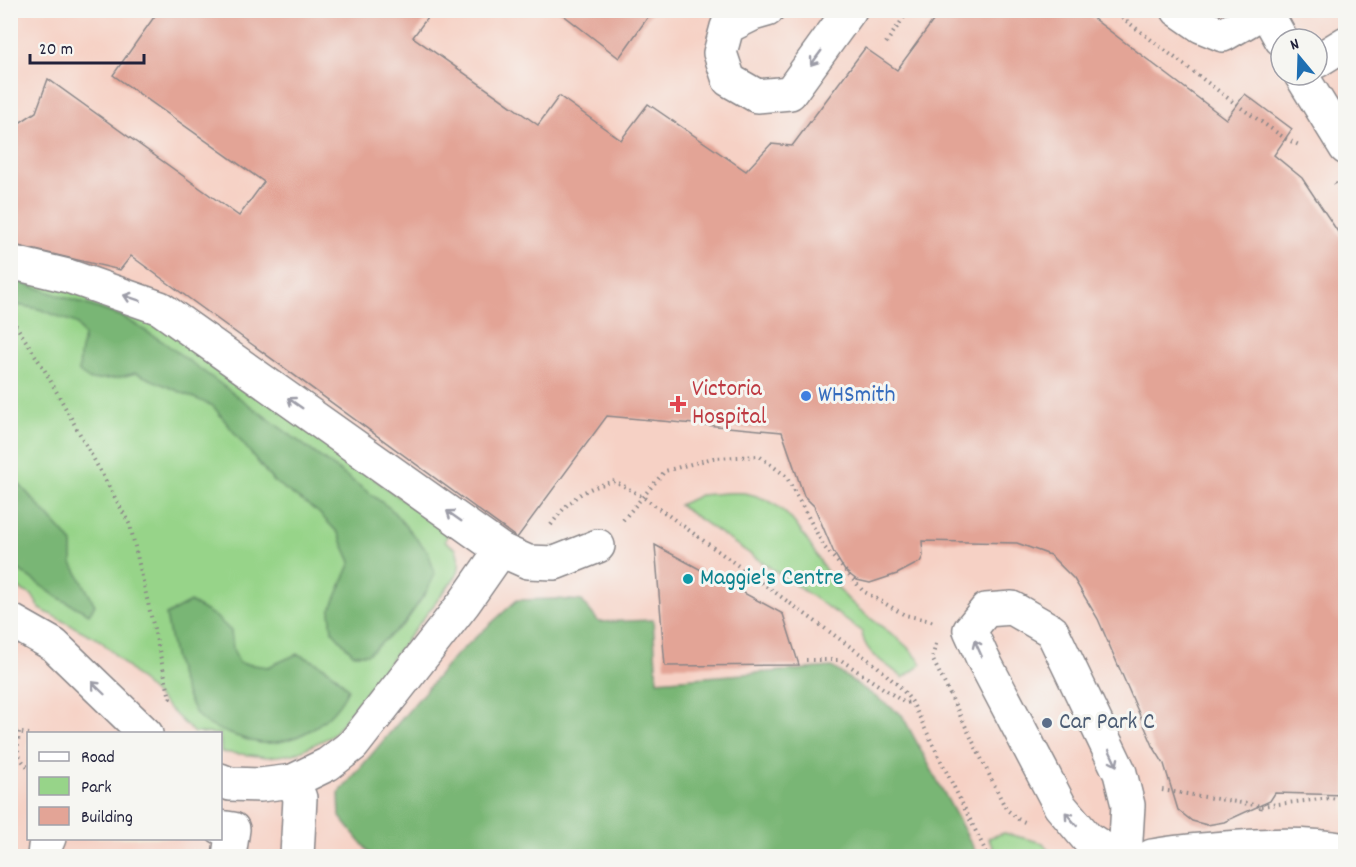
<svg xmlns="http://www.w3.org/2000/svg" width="1356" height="867" font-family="Dekko,sans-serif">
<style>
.built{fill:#f6d1c5;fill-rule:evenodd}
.green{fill:#97d489;stroke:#5c7b62;stroke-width:1.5}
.forest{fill:#79b675;stroke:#4e6c58;stroke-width:1.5}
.building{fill:#e3a496}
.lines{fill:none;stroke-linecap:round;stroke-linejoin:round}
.minor-casing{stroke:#8a8688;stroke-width:36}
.path{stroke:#8a8688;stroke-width:4;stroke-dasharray:1.5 4.5;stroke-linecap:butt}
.minor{stroke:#fff;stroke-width:33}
.oneway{stroke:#9c9ca7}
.shop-dot{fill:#3f7fe0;stroke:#f6f6f2;stroke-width:2}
.health-dot{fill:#e0444e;stroke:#f6f6f2;stroke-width:2}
.culture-dot{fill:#0f9aa8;stroke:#f6f6f2;stroke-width:2}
.service-dot{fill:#5c6f8a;stroke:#f6f6f2;stroke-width:2}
.labels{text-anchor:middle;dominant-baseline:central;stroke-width:6;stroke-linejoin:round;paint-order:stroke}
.health-label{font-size:24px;fill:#be3a42;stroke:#f6f6f2;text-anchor:start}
.shop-label{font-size:24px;fill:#366cbe;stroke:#f6f6f2;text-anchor:start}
.culture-label{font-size:24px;fill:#0d838f;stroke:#f6f6f2;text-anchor:start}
.service-label{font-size:24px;fill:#4e5e75;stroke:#f6f6f2;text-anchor:start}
</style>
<rect width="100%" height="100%" fill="#f6f6f2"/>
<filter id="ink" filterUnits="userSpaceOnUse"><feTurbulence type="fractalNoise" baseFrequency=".0167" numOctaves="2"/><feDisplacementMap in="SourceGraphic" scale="12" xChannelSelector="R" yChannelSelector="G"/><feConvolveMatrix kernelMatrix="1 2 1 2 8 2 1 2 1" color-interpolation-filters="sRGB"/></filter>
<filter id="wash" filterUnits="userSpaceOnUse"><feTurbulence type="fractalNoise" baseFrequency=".008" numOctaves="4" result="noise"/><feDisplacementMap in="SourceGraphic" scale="24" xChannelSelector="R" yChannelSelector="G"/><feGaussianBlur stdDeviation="1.35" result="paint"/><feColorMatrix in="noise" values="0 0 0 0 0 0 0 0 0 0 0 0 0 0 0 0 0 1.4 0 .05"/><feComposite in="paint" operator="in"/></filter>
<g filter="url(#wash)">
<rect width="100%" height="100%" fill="#f1ead6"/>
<path class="built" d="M 11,11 L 1345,11 L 1345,856 L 11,856 ZM 1281,39 L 1317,39 L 1317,75 L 1281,75 ZM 28,734 L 220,734 L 220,838 L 28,838 Z"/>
<g class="green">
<path d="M 11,275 L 148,313 L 448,533 L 445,541 L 456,549 C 459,558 461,566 457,575 L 332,736 L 294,754 L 268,757 L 221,752 L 220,734 L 194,733 L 101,641 L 40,609 L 32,595 L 11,585 Z"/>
<path d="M 726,493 C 734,493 742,492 749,494 C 800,504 813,561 844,595 C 868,622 900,633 922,664 L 903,678 C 887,663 864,655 862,632 L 839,615 L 679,505 L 700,495 Z"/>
<path d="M 1004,833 L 1043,843 L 1052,856 L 997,856 L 988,838 Z"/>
</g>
<g class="forest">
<path d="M 10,279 L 123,317 L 162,341 L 391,509 L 428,552 L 435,574 L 426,592 L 405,623 L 368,654 L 353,654 L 332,631 L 330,611 L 351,562 L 338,533 L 318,512 L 273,481 L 213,406 L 136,373 L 117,378 L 90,380 L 79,372 L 80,355 L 84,336 L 76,323 L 39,309 L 11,304 Z"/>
<path d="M 10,474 L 72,542 L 72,563 L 95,605 L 89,614 L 57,597 L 11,564 Z"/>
<path d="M 557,599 L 582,601 L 599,622 L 653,620 L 657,681 L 832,667 L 902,715 L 977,854 L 975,856 L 372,856 L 340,817 L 339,793 L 454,657 L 517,600 Z"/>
<path d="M 190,602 L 215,616 L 231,631 L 233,649 L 239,663 L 268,667 L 297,654 C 318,662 334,671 348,689 C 333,721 299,743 264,743 C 254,743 242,738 233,735 C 221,731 201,723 195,712 C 178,682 172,648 166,615 Z"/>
</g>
<g id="blocks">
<g class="building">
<path d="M 159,10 L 433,10 L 413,37 L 538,125 L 559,96 L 621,140 L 648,104 L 746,171 L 771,144 L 792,146 L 865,48 L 897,70 L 941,10 L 1082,10 L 1226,119 L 1245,94 L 1292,129 L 1274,155 L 1302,178 L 1346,244 L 1346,795 L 1275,793 L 1270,801 L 1224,822 L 1207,825 L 1192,821 L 1178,810 L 1164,764 L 1154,748 L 1098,619 L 1074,579 L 1050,555 L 1017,543 L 922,541 L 923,556 L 920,562 L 897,574 L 870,583 L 857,580 L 845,571 L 834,553 L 814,506 L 804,496 L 782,432 L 607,416 L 517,538 L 131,256 L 120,270 L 10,244 L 10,129 L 36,112 L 48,79 L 239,216 L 264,182 L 113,75 Z"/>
<path d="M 557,10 L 653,10 L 619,58 Z"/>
<path d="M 655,545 L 783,614 L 799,665 L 665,666 Z"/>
</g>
</g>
</g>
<g filter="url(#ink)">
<use href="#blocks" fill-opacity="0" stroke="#8a8688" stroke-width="1.5"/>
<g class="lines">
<defs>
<g id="minor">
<path d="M 767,10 L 753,14 L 727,27 L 720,53 L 729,80 L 757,96 L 790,93 L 850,10"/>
<path d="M 1178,10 L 1201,26 L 1223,35 L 1265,11"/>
<path d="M 1265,10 L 1281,39"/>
<path d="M 1317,61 L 1346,43"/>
<path d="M 1301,75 L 1346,148"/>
<path d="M 10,262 L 68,276 L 160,308 L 501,550"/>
<path d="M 10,620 L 54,645 L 146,734"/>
<path d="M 220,780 L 230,784 L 260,785 L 293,781 L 328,764 L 353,745 L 464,603 L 501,550 L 528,562 L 555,563 L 598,546"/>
<path d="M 293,781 L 300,798 L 297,856"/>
<path d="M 220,827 L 233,829 L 229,856"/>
<path d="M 44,856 L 45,847 L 49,838"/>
<path d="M 1115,856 L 1087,838 L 1060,806 L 983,659 L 970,630 L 986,610 L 1012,608 L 1052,631 L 1120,773 L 1128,805 L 1125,856"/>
<path d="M 1152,856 C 1176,851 1201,850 1226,848 C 1267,845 1305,843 1346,850"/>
</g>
</defs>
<use href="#minor" class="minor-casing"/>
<g class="path">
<path d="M 1112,10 L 1237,105 L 1286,139 L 1301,146"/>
<path d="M 886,43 L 909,10"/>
<path d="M 1335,183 L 1346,200"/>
<path d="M 10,323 L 15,324 L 44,369 L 130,525 L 170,698 L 166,702"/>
<path d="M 623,520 L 665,471 L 713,458 L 759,456 L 786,476 L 825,548 L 863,591 L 905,615 L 935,622"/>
<path d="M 551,525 C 571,497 583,489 615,481 L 643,497 L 877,666 L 902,689 L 912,702 L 988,856"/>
<path d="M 936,644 L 932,658 L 1006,809 L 1018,819 L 1027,823"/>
<path d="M 806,660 L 841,660 L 905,703 L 912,702"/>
<path d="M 10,731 L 29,734"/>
<path d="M 19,732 C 17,749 16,756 28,767"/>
<path d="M 1162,790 L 1261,806 L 1260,812"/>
<path d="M 1261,806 L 1330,798 L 1346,800"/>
</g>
<use href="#minor" class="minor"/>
</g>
<defs><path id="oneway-shaft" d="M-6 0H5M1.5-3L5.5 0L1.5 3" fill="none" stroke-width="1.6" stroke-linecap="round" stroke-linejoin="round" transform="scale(1.5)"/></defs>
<g class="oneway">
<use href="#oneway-shaft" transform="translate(816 58) rotate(126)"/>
<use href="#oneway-shaft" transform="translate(132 298) rotate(-161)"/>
<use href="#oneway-shaft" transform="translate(295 403) rotate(-145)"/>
<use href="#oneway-shaft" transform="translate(454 516) rotate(-145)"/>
<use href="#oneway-shaft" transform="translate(978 648) rotate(-114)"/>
<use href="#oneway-shaft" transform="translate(98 688) rotate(-136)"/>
<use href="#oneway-shaft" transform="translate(1113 758) rotate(65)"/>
<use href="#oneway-shaft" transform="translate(1071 819) rotate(-130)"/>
</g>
</g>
<circle class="shop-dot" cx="806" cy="396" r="6"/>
<path class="health-dot" d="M675 395h6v6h6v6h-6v6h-6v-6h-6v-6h6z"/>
<circle class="culture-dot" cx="688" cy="579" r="6"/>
<circle class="service-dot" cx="1047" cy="723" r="6"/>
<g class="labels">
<g class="health-label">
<text x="692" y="390">Victoria<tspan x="692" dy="28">Hospital</tspan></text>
</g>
<g class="shop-label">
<text x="818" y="396">WHSmith</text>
</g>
<g class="culture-label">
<text x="700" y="579">Maggie's Centre</text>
</g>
<g class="service-label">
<text x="1059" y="723">Car Park C</text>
</g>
</g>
<rect width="1356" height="867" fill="none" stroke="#f6f6f2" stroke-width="36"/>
<rect x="27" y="732" width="195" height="108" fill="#f6f6f2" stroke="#a1a1a9" stroke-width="1.5"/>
<rect x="39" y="752" width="30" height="9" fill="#ffffff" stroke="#a1a1a9" stroke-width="1.5"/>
<text x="81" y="762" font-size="18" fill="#22223b">Road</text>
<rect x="39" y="777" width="30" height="18" fill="#97d489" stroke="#a1a1a9" stroke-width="1.5"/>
<text x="81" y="792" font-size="18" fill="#22223b">Park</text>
<rect x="39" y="807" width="30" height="18" fill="#e3a496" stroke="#a1a1a9" stroke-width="1.5"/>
<text x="81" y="822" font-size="18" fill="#22223b">Building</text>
<g transform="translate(1299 57) rotate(341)"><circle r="28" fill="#f6f6f2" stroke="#a1a1a9" stroke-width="1.5"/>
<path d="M0-4.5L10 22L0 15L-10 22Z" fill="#1f6fb2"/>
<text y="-9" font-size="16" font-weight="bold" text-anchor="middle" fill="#22223b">N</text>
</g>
<path d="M30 54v9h114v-9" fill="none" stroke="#22223b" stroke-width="3"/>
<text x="39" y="54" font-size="18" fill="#22223b" stroke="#f6f6f2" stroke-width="4.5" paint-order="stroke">20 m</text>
</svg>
